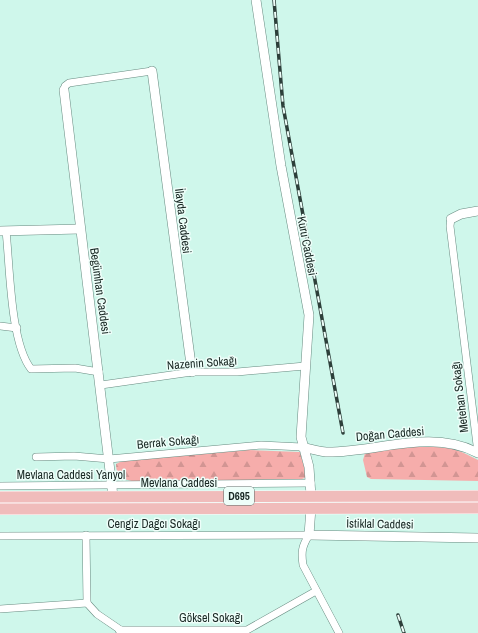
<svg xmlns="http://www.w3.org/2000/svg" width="478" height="633" font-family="'Archivo Narrow',sans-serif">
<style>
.forest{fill:url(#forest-firs)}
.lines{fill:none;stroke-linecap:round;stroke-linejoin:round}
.minor-casing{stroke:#678b80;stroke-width:8}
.tertiary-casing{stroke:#678b80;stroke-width:10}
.primary-casing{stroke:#fff;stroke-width:12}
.minor{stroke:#fff;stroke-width:7}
.tertiary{stroke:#fff;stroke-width:9}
.primary{stroke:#f0bcbb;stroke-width:11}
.rail-casing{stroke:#2d3f3a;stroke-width:3.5}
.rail{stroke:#eefef9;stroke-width:2;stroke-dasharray:6;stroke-linecap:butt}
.labels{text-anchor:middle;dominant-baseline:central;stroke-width:3;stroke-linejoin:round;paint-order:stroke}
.shield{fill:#eefef9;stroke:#596864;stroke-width:1}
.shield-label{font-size:11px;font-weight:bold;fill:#192824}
.street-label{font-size:12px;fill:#192824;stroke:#eefef9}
</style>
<defs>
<pattern id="forest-firs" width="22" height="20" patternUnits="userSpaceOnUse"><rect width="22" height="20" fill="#f6adab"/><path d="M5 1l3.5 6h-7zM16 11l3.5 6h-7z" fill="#d29593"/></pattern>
</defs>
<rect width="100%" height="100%" fill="#cff7eb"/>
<g class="forest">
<path d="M 413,447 C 443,447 451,445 478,460 L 478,481 L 371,479 L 367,477 L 363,460 L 365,453 L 381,449 Z"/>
<path d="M 248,450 L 300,452 L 307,477 L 302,479 L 137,482 C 125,480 116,478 116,464 L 122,461 Z"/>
</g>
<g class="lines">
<defs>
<g id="minor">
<path d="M 64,90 L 65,86 L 69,83 L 152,71"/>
<path d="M 451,219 L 450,226 L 478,453"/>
<path d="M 6,231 C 10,266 10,342 31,369 L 75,368 L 99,372"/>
<path d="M 0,326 L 17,328"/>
<path d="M 101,385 L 192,372 L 237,372 L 305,366"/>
<path d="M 36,457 L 74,456 L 109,459 L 261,445 L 302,447"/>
<path d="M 0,486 L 311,483"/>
<path d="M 86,535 L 87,603 L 97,614 L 122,631"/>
<path d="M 309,535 C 302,546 301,552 303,565 L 339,633"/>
<path d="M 0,536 L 309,535"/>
<path d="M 0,609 L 87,603"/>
<path d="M 119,630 L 247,630 L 316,591"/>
</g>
<g id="tertiary">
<path d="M 256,0 L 281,166 L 309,315 L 301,437 L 309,467 L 311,496"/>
<path d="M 152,71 L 192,372"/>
<path d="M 64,90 L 113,496"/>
<path d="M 451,219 L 461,214 L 478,211"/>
<path d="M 0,231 L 80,229"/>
<path d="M 302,447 C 310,449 318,451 326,452 C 376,453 430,428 478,453"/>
<path d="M 311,508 L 309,535 L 478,538"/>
</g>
<g id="primary">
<path d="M 0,497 L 478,496"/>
<path d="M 0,509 L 478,508"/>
</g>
</defs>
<use href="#minor" class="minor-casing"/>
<use href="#tertiary" class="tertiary-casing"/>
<use href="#primary" class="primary-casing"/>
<use href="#minor" class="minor"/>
<use href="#tertiary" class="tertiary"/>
<use href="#primary" class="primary"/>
<defs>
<g id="rail">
<path d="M 274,0 L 283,106 L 343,433"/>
<path d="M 398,615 L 404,633"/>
</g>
</defs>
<use href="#rail" class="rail-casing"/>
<use href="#rail" class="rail"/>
</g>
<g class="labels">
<rect class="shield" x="224" y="487" width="30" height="18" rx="3"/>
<g class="shield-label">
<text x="239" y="496">D695</text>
</g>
<g class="street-label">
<text transform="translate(183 221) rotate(83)">İlayda Caddesi</text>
<text transform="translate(307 246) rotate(79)">Kuru Caddesi</text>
<text transform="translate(100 291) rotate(82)">Begümhan Caddesi</text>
<text transform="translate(202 363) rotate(-4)">Nazenin Sokağı</text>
<text transform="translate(460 397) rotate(-97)">Metehan Sokağı</text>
<text transform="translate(390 434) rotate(-5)">Doğan Caddesi</text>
<text transform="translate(168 442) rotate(-5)">Berrak Sokağı</text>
<text x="71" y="475">Mevlana Caddesi Yanyol</text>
<text x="179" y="483">Mevlana Caddesi</text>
<text x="154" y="524">Cengiz Dağcı Sokağı</text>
<text transform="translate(380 524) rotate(1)">İstiklal Caddesi</text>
<text x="211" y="618">Göksel Sokağı</text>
</g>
</g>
</svg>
